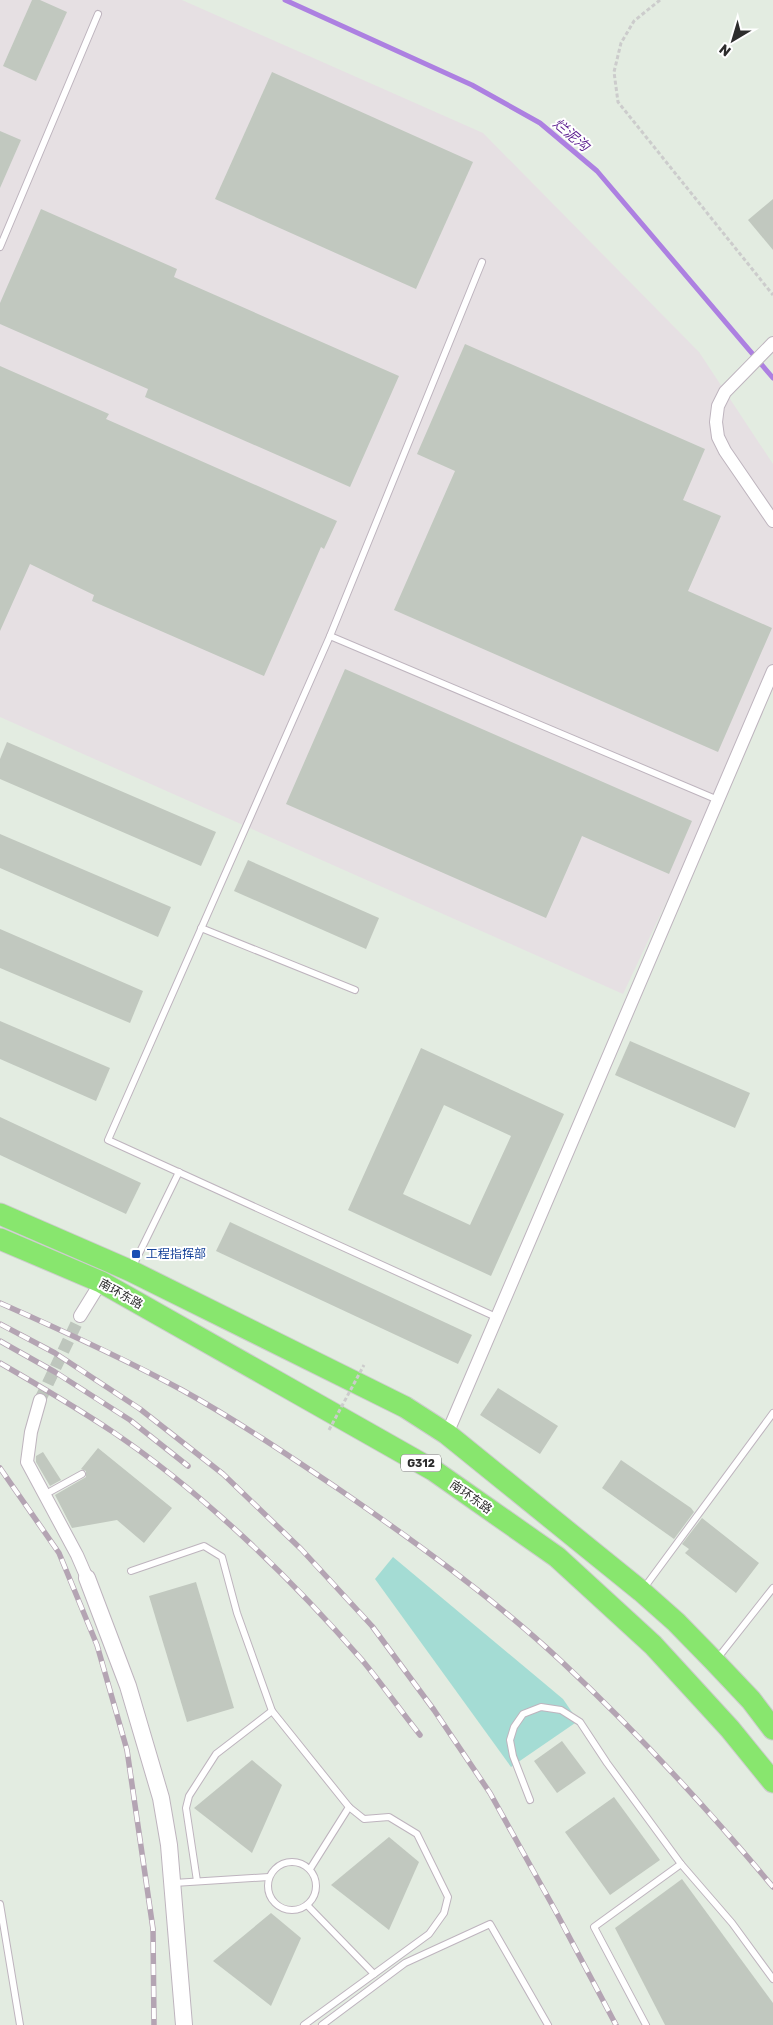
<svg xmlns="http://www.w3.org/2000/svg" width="773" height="2025" font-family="Rubik,'Noto Sans SC',sans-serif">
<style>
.industrial{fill:#e6e0e3}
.green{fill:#a4dcd4}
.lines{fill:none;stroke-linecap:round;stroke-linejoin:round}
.stream{stroke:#ad80e1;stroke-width:5}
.building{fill:#c1c8bf;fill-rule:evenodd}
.minor-tunnel{stroke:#bec6bd;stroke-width:12;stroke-dasharray:12 6;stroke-linecap:butt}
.service-casing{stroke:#beb4be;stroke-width:8}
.minor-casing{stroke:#beb4be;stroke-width:14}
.tertiary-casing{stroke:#beb4be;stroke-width:18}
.trunk-casing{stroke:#ccc;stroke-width:23}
.path{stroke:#ccc;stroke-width:3;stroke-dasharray:4 2.5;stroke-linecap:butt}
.service{stroke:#fff;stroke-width:6}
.minor{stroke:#fff;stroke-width:12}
.tertiary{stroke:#fff;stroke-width:16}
.trunk{stroke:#88e66e;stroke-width:21}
.rail-casing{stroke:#b4a4b3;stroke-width:5.5}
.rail{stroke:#fff;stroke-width:4;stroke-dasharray:11;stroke-linecap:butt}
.path-bridge{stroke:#ccc;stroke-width:3;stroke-dasharray:4 2.5;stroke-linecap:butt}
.transit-dot{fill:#1a4fb4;stroke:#fff;stroke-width:2}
.labels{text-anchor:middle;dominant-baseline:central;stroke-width:4;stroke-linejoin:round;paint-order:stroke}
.shield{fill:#fff;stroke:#6b6b6b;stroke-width:1}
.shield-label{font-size:11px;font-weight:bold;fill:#2c2c2c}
.transit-label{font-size:12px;fill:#164399;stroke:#fff;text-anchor:start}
.street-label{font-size:12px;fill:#2c2c2c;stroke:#fff}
.water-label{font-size:14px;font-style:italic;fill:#5b1d8f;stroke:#fff}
</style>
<rect width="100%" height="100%" fill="#e3ece1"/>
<path class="industrial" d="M 0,0 L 182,0 L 483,133 L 699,352 L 773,464 L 773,675 L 623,994 L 0,717 Z"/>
<path class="green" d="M 393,1557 L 563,1699 L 578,1721 L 511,1767 L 375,1579 Z"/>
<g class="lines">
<path class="stream" d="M 285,0 L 472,85 L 540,123 L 597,171 L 773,378"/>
</g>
<g class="building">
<path d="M 32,0 L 40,0 L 67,12 L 36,81 L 3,66 Z"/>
<path d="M 272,72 L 473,162 L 416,289 L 215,199 Z"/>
<path d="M 0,131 L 21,140 L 0,188 Z"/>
<path d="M 773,199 L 773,250 L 748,220 Z"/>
<path d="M 41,209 L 177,269 L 174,277 L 399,376 L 350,487 L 145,397 L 148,389 L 0,324 L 0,303 Z"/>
<path d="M 465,344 L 705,449 L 683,500 L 721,516 L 688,591 L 772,628 L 718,752 L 394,610 L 455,471 L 417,454 Z"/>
<path d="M 0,366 L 109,414 L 106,419 L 337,521 L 324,549 L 321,547 L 264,676 L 92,601 L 94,595 L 30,564 L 0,631 Z"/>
<path d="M 345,669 L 692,821 L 669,874 L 582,836 L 546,918 L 286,804 Z"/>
<path d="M 7,742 L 216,832 L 201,866 L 0,779 L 0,759 Z"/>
<path d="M 0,834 L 171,907 L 158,937 L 0,868 Z"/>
<path d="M 248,860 L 379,918 L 366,949 L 234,891 Z"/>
<path d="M 0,929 L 143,991 L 130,1023 L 0,968 Z"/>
<path d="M 0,1021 L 110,1068 L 96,1101 L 0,1059 Z"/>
<path d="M 630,1041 L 750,1093 L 735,1128 L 615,1075 Z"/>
<path d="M 421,1048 L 564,1114 L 491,1276 L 348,1210 ZM 444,1105 L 511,1136 L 470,1225 L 403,1194 Z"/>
<path d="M 0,1117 L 141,1183 L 126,1214 L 0,1155 Z"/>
<path d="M 230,1222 L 472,1335 L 458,1364 L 216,1251 Z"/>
<path d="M 498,1388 L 558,1426 L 540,1454 L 480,1415 Z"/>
<path d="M 98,1448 L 172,1508 L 144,1543 L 117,1520 L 72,1528 L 55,1495 L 86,1477 L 86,1471 L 81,1469 Z"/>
<path d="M 43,1452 L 61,1480 L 50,1486 L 36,1462 L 36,1456 Z"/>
<path d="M 621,1460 L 691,1508 L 694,1512 L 674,1539 L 602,1488 Z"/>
<path d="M 702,1518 L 759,1563 L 736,1593 L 685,1553 L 689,1549 L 682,1544 Z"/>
<path d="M 196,1582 L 234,1708 L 187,1722 L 149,1596 Z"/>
<path d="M 562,1741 L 586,1773 L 557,1793 L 534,1761 Z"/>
<path d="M 252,1760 L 282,1785 L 252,1853 L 194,1808 Z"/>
<path d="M 614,1797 L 660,1860 L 610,1895 L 565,1832 Z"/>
<path d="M 389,1837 L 419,1862 L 389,1930 L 331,1885 Z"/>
<path d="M 682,1879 L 773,2003 L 773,2025 L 665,2025 L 615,1928 Z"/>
<path d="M 271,1913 L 301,1938 L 271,2006 L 213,1961 Z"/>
</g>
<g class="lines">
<path class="minor-tunnel" d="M 40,1400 L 80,1316"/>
<defs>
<g id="service">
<path d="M 0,247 L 98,14"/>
<path d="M 482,262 L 330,636 L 108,1140 L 496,1317"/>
<path d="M 330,636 L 718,800"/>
<path d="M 201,928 L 355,990"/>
<path d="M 132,1268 L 179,1172"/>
<path d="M 44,1495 L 82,1474"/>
<path d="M 131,1571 L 204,1546 L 222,1557 L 237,1613 L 272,1711 L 349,1807 L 364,1819 L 389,1817 L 417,1834 L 448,1897 L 444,1913 L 429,1934 L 304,2025"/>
<path d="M 644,1588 L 773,1413"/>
<path d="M 717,1659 L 773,1588"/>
<path d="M 530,1800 L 513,1756 L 510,1740 L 514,1727 L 523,1714 L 541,1707 L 561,1710 L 580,1722 L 607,1763 L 681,1864 L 732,1923 L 773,1979"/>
<circle cx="292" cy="1886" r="24"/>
<path d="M 310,1869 L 349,1807"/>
<path d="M 197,1881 L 186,1808 L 189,1796 L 216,1754 L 272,1711"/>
<path d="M 174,1883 L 269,1877"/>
<path d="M 0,1904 L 20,2025"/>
<path d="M 307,1905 L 374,1974"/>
<path d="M 322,2025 L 405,1963 L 490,1924 L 548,2025"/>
<path d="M 646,2025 L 594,1927 L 681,1864"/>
</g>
<g id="minor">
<path d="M 773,343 L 725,392 L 718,406 L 716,422 L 718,437 L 725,451 L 773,521"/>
<path d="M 80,1316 L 101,1282"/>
<path d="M 40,1400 L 31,1432 L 27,1462 L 77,1555 L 87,1578"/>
<path d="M 447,1434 L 773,671"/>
</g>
<path id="tertiary" d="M 87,1578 L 128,1686 L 161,1798 L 169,1845 L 184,2025"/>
<g id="trunk">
<path d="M 0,1214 L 131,1271 L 405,1407 L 447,1434 L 641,1591 L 676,1622 L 715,1662 L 751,1700 L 773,1729"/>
<path d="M 0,1239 L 101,1282 L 433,1470 L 557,1557 L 653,1645 L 730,1729 L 773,1782"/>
</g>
</defs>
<use href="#service" class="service-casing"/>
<use href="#minor" class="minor-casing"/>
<use href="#tertiary" class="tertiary-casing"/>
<use href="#trunk" class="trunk-casing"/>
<path class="path" d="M 660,0 L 634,21 L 621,43 L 614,72 L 618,102 L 773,295"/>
<use href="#service" class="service"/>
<use href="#minor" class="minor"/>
<use href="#tertiary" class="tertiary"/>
<use href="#trunk" class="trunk"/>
<defs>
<g id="rail">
<path d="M 0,1303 C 61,1330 123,1358 182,1390 C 236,1420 288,1455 340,1490 C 417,1543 493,1598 561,1661 C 637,1732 707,1808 773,1887"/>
<path d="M 0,1324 L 55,1353 L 140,1409 L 223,1474 L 301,1549 L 372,1626 L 434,1710 L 490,1793 L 555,1910 L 616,2025"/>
<path d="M 0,1341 L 55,1372 L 130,1420 L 188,1466"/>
<path d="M 0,1363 C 38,1385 77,1408 113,1432 C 203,1493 291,1578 362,1660 C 382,1684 400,1710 420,1735"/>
<path d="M 0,1468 L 59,1553 L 97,1645 L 127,1750 L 153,1929 L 154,2025"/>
</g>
</defs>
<use href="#rail" class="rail-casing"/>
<use href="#rail" class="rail"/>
<path class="path-bridge" d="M 329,1430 L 364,1365"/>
</g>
<rect class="transit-dot" x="131" y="1249" width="10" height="10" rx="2.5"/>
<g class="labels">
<rect class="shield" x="401" y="1454.5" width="40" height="17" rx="4"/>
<g class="shield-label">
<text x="421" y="1463">G312</text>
</g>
<g class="transit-label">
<text x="146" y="1254">工程指挥部</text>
</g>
<g class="street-label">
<text transform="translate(121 1294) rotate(29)">南环东路</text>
<text transform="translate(471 1497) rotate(35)">南环东路</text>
</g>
<g class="water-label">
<text transform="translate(571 135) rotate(40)">烂泥沟</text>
</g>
</g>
<g transform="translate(733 40) rotate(218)" stroke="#ffffff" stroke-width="4" paint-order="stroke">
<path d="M0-4L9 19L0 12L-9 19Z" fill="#2c2c2c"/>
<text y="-8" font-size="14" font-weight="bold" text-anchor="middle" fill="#2c2c2c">N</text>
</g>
</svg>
